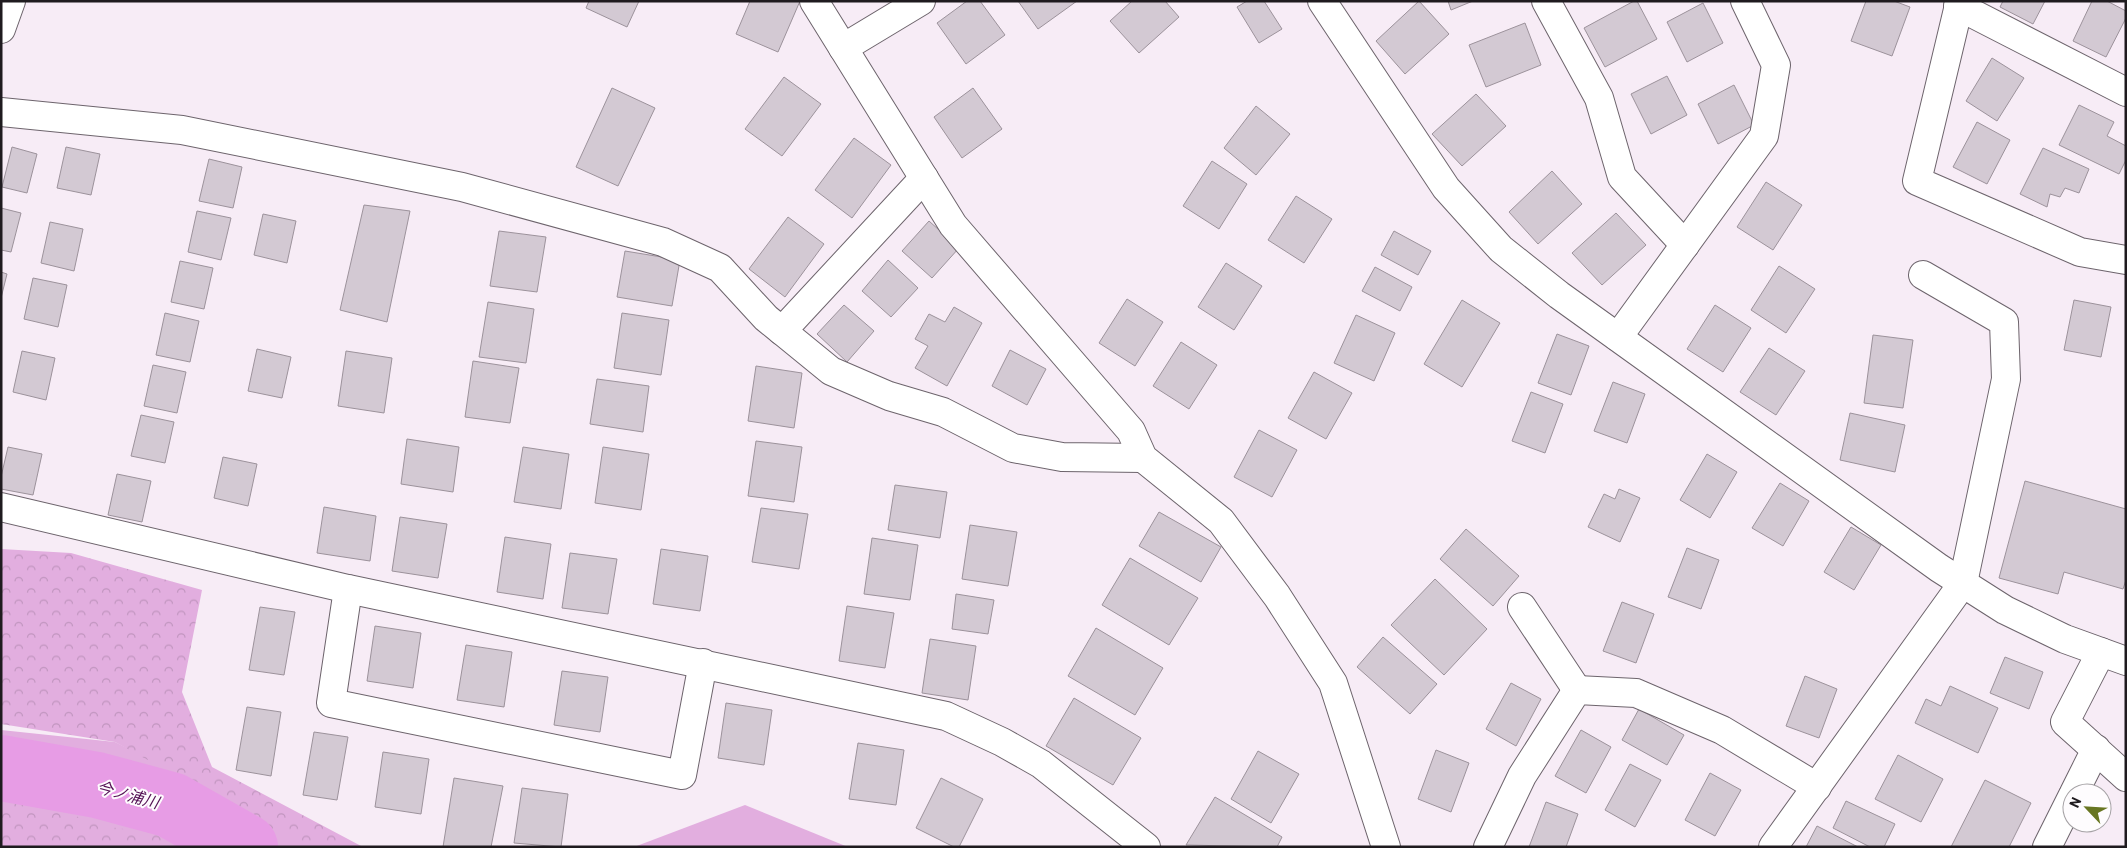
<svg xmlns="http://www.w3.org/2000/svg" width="2127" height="848" font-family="Barlow,'Noto Sans JP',sans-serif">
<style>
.grass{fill:#e2aedf}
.forest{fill:url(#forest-crowns)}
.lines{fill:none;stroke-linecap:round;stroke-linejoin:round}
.river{stroke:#e79ce5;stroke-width:66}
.building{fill:#d3c9d3;stroke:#9c929b}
.minor-casing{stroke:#6d646c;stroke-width:30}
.minor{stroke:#fff;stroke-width:28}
.labels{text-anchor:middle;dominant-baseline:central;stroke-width:4;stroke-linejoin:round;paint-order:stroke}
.water-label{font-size:16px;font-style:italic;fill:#541154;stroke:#fefcfe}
</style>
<defs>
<pattern id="forest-crowns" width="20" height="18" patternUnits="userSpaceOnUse" patternTransform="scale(1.25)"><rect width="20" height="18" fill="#e2aedf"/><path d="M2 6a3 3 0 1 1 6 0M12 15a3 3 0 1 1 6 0" fill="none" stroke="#c195bf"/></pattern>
</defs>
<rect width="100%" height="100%" fill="#f7ecf6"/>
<g class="grass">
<path d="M 1,730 L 115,742 L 329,847 L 132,847 L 1,793 Z"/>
<path d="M 745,805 L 848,847 L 634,847 Z"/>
</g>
<g class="forest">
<path d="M 1,549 L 71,553 L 202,590 L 182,692 L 212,767 L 363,847 L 306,847 L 115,742 L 1,724 Z"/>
<path d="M 1,792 L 109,827 L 154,833 L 178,847 L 1,847 Z"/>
</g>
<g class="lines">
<path class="river" d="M 1,768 L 97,785 L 171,805 L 245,847"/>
</g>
<g class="building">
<path d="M 589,1 L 639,1 L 627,27 L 586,8 Z"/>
<path d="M 750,1 L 800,1 L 778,52 L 736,34 Z"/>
<path d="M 967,1 L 980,1 L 1005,35 L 966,64 L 937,23 Z"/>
<path d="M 1018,1 L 1077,1 L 1038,29 Z"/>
<path d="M 1132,1 L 1165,1 L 1179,17 L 1139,53 L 1110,21 Z"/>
<path d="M 1247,1 L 1264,1 L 1282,29 L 1259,43 L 1237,7 Z"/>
<path d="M 1419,1 L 1449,34 L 1405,74 L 1376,41 Z"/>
<path d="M 1448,1 L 1473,1 L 1451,10 Z"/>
<path d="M 1634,1 L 1637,1 L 1657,39 L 1605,67 L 1584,28 Z"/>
<path d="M 1866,1 L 1894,1 L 1910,7 L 1892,56 L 1851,41 Z"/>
<path d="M 2003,1 L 2045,1 L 2033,24 L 2000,7 Z"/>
<path d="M 2092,1 L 2107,1 L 2126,11 L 2126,18 L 2106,57 L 2073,41 Z"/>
<path d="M 1703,3 L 1723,43 L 1687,62 L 1667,22 Z"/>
<path d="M 1525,23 L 1541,65 L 1486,87 L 1469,45 Z"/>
<path d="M 1992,58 L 2024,78 L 1997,121 L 1966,101 Z"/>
<path d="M 1667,76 L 1687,115 L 1651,134 L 1631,94 Z"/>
<path d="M 784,77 L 821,104 L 782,156 L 745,129 Z"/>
<path d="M 1734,85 L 1754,125 L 1718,144 L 1698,104 Z"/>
<path d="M 612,88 L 655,108 L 618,186 L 576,167 Z"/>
<path d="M 973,88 L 1002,129 L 962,158 L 934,117 Z"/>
<path d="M 1476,94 L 1506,126 L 1462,166 L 1432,134 Z"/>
<path d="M 2079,105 L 2114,122 L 2107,136 L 2126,146 L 2126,160 L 2119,174 L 2059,145 Z"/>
<path d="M 1256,106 L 1290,134 L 1256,175 L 1224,148 Z"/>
<path d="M 1977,122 L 2010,140 L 1987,184 L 1953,167 Z"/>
<path d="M 854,138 L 891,165 L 852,218 L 815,190 Z"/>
<path d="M 12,147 L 37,154 L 27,193 L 2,187 Z"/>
<path d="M 66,147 L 100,154 L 91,195 L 57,188 Z"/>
<path d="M 2043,148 L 2089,169 L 2079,193 L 2065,188 L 2060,197 L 2050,194 L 2047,207 L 2020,194 Z"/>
<path d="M 209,159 L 242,167 L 233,208 L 199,201 Z"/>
<path d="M 1212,161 L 1247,184 L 1219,229 L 1183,206 Z"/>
<path d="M 1552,171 L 1582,204 L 1538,244 L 1509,212 Z"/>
<path d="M 1766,182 L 1802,205 L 1773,250 L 1737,227 Z"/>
<path d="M 1296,196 L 1332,219 L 1304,263 L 1268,240 Z"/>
<path d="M 364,205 L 410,211 L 387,322 L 340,310 Z"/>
<path d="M 1,208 L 21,213 L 11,252 L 1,250 Z"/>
<path d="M 197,211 L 231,218 L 221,260 L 188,252 Z"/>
<path d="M 1616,213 L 1646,245 L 1602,285 L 1572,253 Z"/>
<path d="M 263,214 L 296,221 L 287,263 L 254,255 Z"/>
<path d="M 788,217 L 824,244 L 785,297 L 749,269 Z"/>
<path d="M 929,221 L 959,248 L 932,278 L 902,251 Z"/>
<path d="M 50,222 L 83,229 L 74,271 L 41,263 Z"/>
<path d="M 499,231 L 546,237 L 537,292 L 490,286 Z"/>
<path d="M 1394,231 L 1431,251 L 1418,275 L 1381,255 Z"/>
<path d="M 625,251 L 680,260 L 672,306 L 617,297 Z"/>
<path d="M 888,260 L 918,288 L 891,317 L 862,291 Z"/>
<path d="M 180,261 L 213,268 L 204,309 L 171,302 Z"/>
<path d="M 1226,263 L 1262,286 L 1234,330 L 1198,307 Z"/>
<path d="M 1779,266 L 1815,289 L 1786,333 L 1751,310 Z"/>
<path d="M 1375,267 L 1412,287 L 1400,311 L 1362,291 Z"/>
<path d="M 1,272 L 7,274 L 1,298 Z"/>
<path d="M 33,278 L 67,285 L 58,327 L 24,319 Z"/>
<path d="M 1127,299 L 1163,322 L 1135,366 L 1099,343 Z"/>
<path d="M 1462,300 L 1500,323 L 1462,387 L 1424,364 Z"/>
<path d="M 2074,300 L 2111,307 L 2101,357 L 2064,350 Z"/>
<path d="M 488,302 L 534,309 L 526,363 L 479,357 Z"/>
<path d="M 844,305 L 874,331 L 847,362 L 817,334 Z"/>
<path d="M 1715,305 L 1751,328 L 1723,372 L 1687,349 Z"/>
<path d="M 954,307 L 982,323 L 947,386 L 915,368 L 928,346 L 915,339 L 929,314 L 945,322 Z"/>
<path d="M 165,313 L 199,321 L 190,362 L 156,355 Z"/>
<path d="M 622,313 L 669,320 L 661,375 L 614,368 Z"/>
<path d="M 1356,315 L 1395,333 L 1374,381 L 1334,363 Z"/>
<path d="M 1557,334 L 1589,346 L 1571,395 L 1538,383 Z"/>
<path d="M 1873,335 L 1913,340 L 1903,408 L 1864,403 Z"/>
<path d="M 1181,342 L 1217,365 L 1189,409 L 1153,386 Z"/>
<path d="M 1769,348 L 1805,371 L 1776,415 L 1740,392 Z"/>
<path d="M 257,349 L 291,357 L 282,398 L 248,391 Z"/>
<path d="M 1010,350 L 1046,369 L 1027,405 L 992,386 Z"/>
<path d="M 22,351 L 55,358 L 46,400 L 13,392 Z"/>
<path d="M 346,351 L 392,358 L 384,413 L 338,406 Z"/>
<path d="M 473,361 L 519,368 L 510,423 L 465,417 Z"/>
<path d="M 153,365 L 186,372 L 177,413 L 144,406 Z"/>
<path d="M 756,366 L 802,373 L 794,428 L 748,421 Z"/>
<path d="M 1314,372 L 1352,393 L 1326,439 L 1288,418 Z"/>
<path d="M 597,379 L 649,386 L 643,432 L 590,424 Z"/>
<path d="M 1613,382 L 1645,394 L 1627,443 L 1594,431 Z"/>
<path d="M 1531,392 L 1563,404 L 1545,453 L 1512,441 Z"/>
<path d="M 1850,413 L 1905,425 L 1895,472 L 1840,460 Z"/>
<path d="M 141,415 L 174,422 L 165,463 L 131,456 Z"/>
<path d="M 1259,430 L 1297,450 L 1272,497 L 1234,477 Z"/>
<path d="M 407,439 L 459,447 L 453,492 L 401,484 Z"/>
<path d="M 756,441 L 802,447 L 794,502 L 748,496 Z"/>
<path d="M 8,447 L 42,454 L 33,495 L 1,489 L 1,477 Z"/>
<path d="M 523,447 L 569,454 L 561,509 L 514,502 Z"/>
<path d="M 603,447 L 649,454 L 641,510 L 595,503 Z"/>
<path d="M 1707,454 L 1737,472 L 1710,518 L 1680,500 Z"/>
<path d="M 223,457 L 257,464 L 248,506 L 214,498 Z"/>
<path d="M 117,474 L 151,481 L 142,522 L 108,515 Z"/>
<path d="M 2025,481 L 2126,509 L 2126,580 L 2123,589 L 2064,572 L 2058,594 L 1999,578 Z"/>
<path d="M 1780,483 L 1809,501 L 1783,546 L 1752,528 Z"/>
<path d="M 895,485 L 947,492 L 940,538 L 888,530 Z"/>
<path d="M 1619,489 L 1640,498 L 1620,542 L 1588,527 L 1604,494 L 1615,499 Z"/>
<path d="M 324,507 L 376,516 L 370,561 L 317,553 Z"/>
<path d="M 761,508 L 808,514 L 799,569 L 752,562 Z"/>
<path d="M 1159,512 L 1221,547 L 1201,582 L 1139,546 Z"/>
<path d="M 400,517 L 447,524 L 438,578 L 392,571 Z"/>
<path d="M 970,525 L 1017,532 L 1008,586 L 962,579 Z"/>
<path d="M 1851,527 L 1881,545 L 1854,590 L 1824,572 Z"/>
<path d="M 1466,529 L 1519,576 L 1493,606 L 1440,559 Z"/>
<path d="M 505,537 L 551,544 L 543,599 L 497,592 Z"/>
<path d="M 872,538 L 918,545 L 910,600 L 864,594 Z"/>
<path d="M 1687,548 L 1719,560 L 1701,609 L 1668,597 Z"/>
<path d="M 661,549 L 708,556 L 700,611 L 653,604 Z"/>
<path d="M 570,553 L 617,559 L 608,614 L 562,608 Z"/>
<path d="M 1130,558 L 1198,598 L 1169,645 L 1102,605 Z"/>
<path d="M 1435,579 L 1487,629 L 1444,675 L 1391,625 Z"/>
<path d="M 956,594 L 994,600 L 988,634 L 952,629 Z"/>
<path d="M 1622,602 L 1654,614 L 1636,663 L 1603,651 Z"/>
<path d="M 847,606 L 894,613 L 885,668 L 839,661 Z"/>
<path d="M 260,607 L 295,612 L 284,675 L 249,670 Z"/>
<path d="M 375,626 L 421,633 L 413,688 L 367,681 Z"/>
<path d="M 1096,628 L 1163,668 L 1135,715 L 1068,676 Z"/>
<path d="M 1383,637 L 1437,684 L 1410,714 L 1357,667 Z"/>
<path d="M 930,639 L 976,646 L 968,700 L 922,693 Z"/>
<path d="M 466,645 L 512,652 L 504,707 L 457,700 Z"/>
<path d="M 2005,657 L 2043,672 L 2029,709 L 1990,693 Z"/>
<path d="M 562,671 L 608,677 L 600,732 L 554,725 Z"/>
<path d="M 1805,676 L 1837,689 L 1819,738 L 1786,726 Z"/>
<path d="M 1511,683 L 1541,699 L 1516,746 L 1486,729 Z"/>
<path d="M 1950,686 L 1998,708 L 1978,753 L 1915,723 L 1926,699 L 1941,706 Z"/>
<path d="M 1074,698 L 1141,738 L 1113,785 L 1046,746 Z"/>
<path d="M 726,703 L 772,710 L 764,765 L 718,758 Z"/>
<path d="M 247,707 L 281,712 L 271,776 L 236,770 Z"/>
<path d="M 1639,709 L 1684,735 L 1667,765 L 1622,740 Z"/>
<path d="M 1581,730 L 1611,747 L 1586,793 L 1555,776 Z"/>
<path d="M 314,732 L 348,737 L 337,800 L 303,795 Z"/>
<path d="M 858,743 L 904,750 L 896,805 L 849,799 Z"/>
<path d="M 1436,750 L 1469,763 L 1451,812 L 1418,799 Z"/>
<path d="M 1258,751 L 1299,774 L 1271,823 L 1231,799 Z"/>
<path d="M 383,752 L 429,759 L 421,814 L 375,807 Z"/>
<path d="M 1898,755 L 1943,779 L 1921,822 L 1875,799 Z"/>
<path d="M 1630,764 L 1661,780 L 1635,827 L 1605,810 Z"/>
<path d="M 1710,773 L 1741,790 L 1715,836 L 1685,820 Z"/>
<path d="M 454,778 L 503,786 L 491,847 L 443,847 Z"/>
<path d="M 941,778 L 983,799 L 959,847 L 954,847 L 916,828 Z"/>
<path d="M 1985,780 L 2031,803 L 2009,847 L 1951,847 Z"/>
<path d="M 522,788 L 568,794 L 561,847 L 514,843 Z"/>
<path d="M 1215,797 L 1282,837 L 1277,847 L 1186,845 Z"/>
<path d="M 1846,801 L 1895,824 L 1884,847 L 1870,847 L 1833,828 Z"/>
<path d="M 1546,802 L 1578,814 L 1566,847 L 1529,847 Z"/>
<path d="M 1817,826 L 1858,847 L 1806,847 Z"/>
</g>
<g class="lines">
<defs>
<g id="minor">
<path d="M 814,1 L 953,225 L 1131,431 L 1143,458 L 1221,521 L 1277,596 L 1333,683 L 1386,847"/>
<path d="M 1322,1 L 1446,188 L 1501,249 L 1559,295 L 1939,568 L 2005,610 L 2065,639 L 2126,661"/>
<path d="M 1546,1 L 1599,98 L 1622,177 L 1685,245"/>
<path d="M 1960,1 L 1917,181 L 2080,252 L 2126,260"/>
<path d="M 1958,6 L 2126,92"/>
<path d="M 1,29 L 11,1"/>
<path d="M 843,48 L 921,1"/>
<path d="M 1,112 L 182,130 L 462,187 L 663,242 L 720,268 L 766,318 L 782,331 L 924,178"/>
<path d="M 782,331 L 831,371 L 889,396 L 943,412 L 1013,448 L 1062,457 L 1143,458"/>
<path d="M 1618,337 L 1764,136 L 1776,65 L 1745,1"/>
<path d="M 1,507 L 348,589 L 946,716 L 1002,742 L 1041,764 L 1146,847"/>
<path d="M 348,589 L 331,703 L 682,775 L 703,663"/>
<path d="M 1522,607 L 1577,690"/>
<path d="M 2101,652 L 2065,722 L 2126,777"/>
<path d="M 2074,793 L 2096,749"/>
<path d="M 1488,847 L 1522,776 L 1577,690 L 1636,693 L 1722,730 L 1817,787"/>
<path d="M 1773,847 L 1963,583 L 2006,379 L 2004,322 L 1923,275"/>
<path d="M 2047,847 L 2072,797"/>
</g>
</defs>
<use href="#minor" class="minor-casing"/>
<use href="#minor" class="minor"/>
</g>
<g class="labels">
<g class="water-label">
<text transform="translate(128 794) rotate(15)">今ノ浦川</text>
</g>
</g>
<rect width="2127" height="848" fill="none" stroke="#1f1b1f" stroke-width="5"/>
<g transform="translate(2087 808) rotate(295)"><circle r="24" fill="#fefcfe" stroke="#a5a2a5"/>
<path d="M0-4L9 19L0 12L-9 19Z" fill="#687622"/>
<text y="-8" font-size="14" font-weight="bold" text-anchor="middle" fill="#1f1b1f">N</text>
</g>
</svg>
